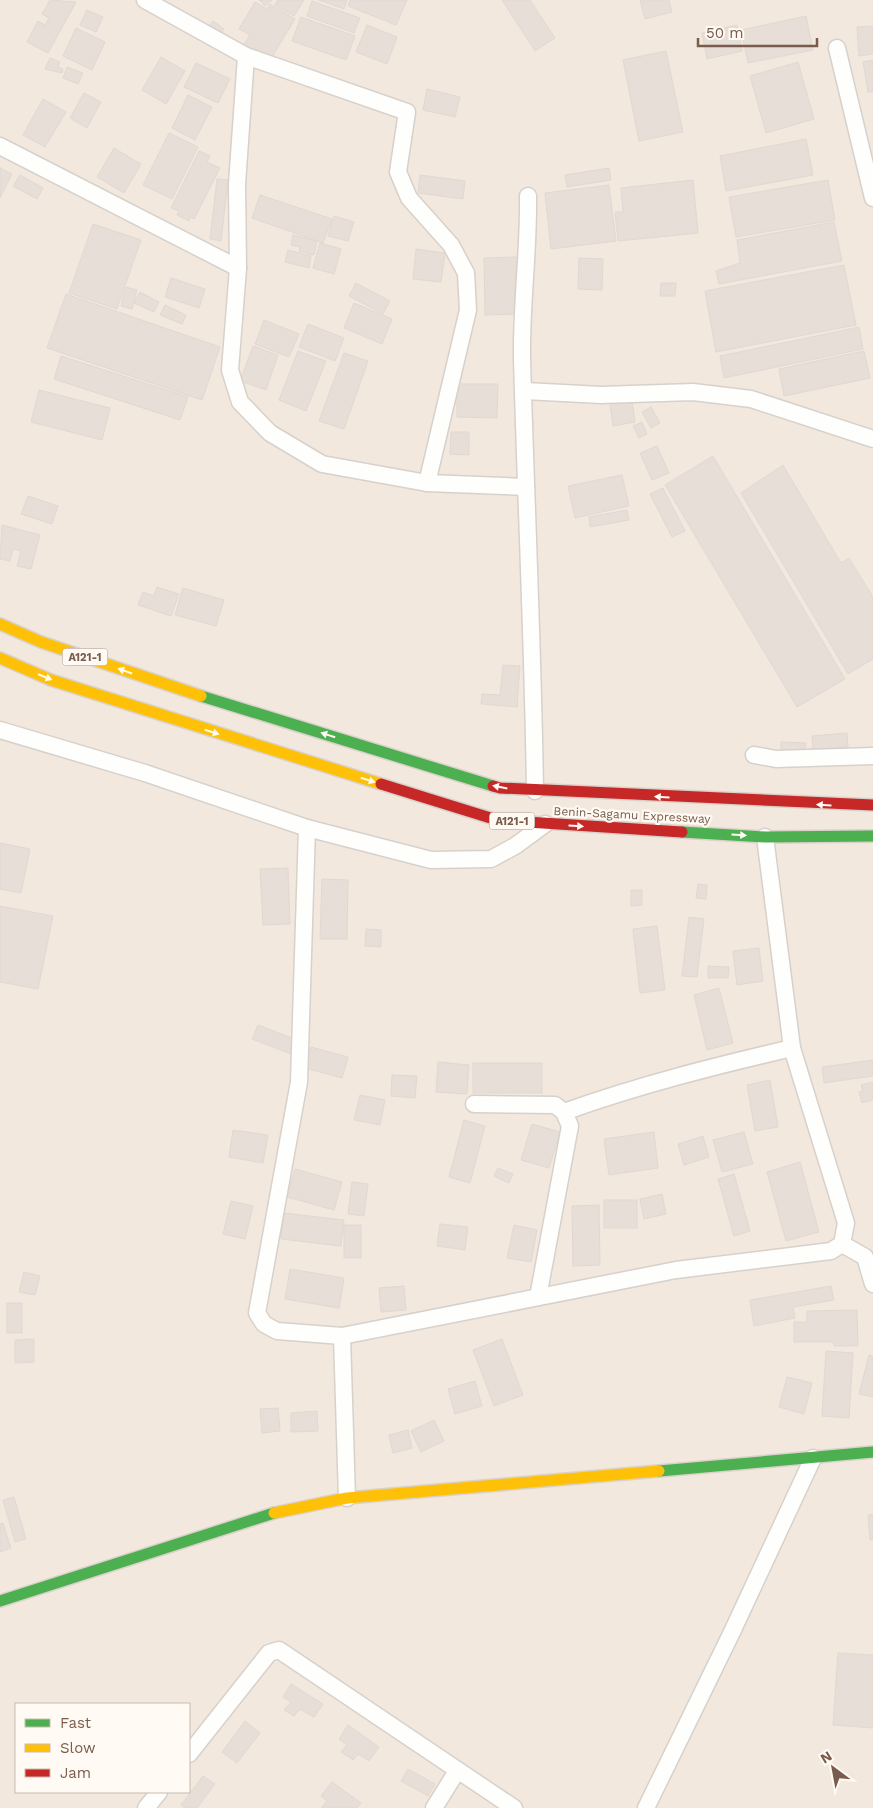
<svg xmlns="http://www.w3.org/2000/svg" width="873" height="1808" font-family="'Work Sans',sans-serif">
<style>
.residential{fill:#f2e8de;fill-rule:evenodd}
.building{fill:#e6ded7;stroke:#e2d8d2}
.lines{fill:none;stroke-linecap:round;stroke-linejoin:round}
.street-casing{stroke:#d7d1cb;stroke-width:19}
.fast-casing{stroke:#d9d2cb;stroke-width:14}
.slow-casing{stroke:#d9d2cb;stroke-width:14}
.jam-casing{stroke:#d9d2cb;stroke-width:14}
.street{stroke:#fefefd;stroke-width:16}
.fast{stroke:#4caf50;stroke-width:11}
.slow{stroke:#ffc107;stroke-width:11}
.jam{stroke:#c62828;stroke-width:11}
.oneway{fill:#fffaf3}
.labels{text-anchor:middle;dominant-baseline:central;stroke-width:4.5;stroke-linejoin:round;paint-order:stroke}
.shield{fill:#fffaf3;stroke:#a28b7f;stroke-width:1}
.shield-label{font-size:11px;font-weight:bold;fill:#7a5c4d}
.street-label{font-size:12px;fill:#7a5c4d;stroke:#fffaf3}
</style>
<rect width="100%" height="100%" fill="#f9f5f0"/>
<path class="residential" d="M 0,0 L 873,0 L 873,1808 L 0,1808 ZM 16,1704 L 189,1704 L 189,1792 L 16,1792 Z"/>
<g class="building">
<path d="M 50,0 L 76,2 L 48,53 L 27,42 L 38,21 L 45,25 L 49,18 L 42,14 Z"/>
<path d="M 259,0 L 272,0 L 265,6 Z"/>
<path d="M 278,0 L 304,0 L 294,16 L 275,5 Z"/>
<path d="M 319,0 L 347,0 L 344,9 Z"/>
<path d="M 350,0 L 407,0 L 396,25 L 348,6 Z"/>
<path d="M 502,0 L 530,0 L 555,38 L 535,51 Z"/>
<path d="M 640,0 L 669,0 L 672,12 L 645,19 Z"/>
<path d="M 312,1 L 360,18 L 354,33 L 307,16 Z"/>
<path d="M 255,2 L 267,9 L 270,4 L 295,19 L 269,62 L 243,46 L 250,35 L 239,29 Z"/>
<path d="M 87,10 L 103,17 L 96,32 L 80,25 Z"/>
<path d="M 806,16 L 813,50 L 748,63 L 741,30 Z"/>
<path d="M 301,17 L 355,36 L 346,60 L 292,41 Z"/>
<path d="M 213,21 L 224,29 L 219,37 L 207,29 Z"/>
<path d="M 367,25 L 397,37 L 387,64 L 356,52 Z"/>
<path d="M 737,25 L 742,51 L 707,59 L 702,33 Z"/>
<path d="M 873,26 L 873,54 L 859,56 L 857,27 Z"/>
<path d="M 76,28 L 105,42 L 92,70 L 63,56 Z"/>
<path d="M 666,51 L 683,132 L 639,141 L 623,60 Z"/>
<path d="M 161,57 L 185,71 L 166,104 L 142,90 Z"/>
<path d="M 50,58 L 60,62 L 58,67 L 63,69 L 62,73 L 45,69 Z"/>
<path d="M 873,60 L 873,92 L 868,92 L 863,62 Z"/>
<path d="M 798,62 L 814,119 L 766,133 L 750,76 Z"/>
<path d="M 196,63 L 230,79 L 218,103 L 184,87 Z"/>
<path d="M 67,67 L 83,73 L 78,84 L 63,78 Z"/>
<path d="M 427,89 L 460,97 L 455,117 L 423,110 Z"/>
<path d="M 84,93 L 101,102 L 87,128 L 70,118 Z"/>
<path d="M 188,95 L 212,107 L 195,140 L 172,128 Z"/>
<path d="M 43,99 L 66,112 L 45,147 L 23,135 Z"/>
<path d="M 169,133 L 198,147 L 172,199 L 143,185 Z"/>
<path d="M 806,139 L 813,175 L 726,191 L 720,156 Z"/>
<path d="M 114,148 L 141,164 L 124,193 L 97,177 Z"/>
<path d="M 199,151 L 210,156 L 207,162 L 220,168 L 194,219 L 190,217 L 189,221 L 177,215 L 179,211 L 171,208 Z"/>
<path d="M 0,168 L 12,174 L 0,198 Z"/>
<path d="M 609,168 L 611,180 L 567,187 L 565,175 Z"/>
<path d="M 20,175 L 43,188 L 37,199 L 13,186 Z"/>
<path d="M 420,175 L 465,181 L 463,199 L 418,193 Z"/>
<path d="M 217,179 L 228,180 L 221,241 L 210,239 Z"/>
<path d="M 693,180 L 698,233 L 618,241 L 615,212 L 623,212 L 621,188 Z"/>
<path d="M 828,180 L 835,220 L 736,237 L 729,197 Z"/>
<path d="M 609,185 L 616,241 L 551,249 L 545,193 Z"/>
<path d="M 260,195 L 332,219 L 323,243 L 252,218 Z"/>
<path d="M 334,216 L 354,222 L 348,241 L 328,236 Z"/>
<path d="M 834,222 L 842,261 L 719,284 L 716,271 L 740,263 L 737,240 Z"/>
<path d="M 93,224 L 141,240 L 117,309 L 69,293 Z"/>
<path d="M 293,235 L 317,241 L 314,255 L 299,251 L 300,247 L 291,245 Z"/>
<path d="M 320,243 L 341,249 L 334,274 L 313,268 Z"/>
<path d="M 416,249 L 445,253 L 441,282 L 413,279 Z"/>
<path d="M 288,250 L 311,256 L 309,268 L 285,262 Z"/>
<path d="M 518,257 L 519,314 L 485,315 L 484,258 Z"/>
<path d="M 579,258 L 603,259 L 602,290 L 578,289 Z"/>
<path d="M 844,265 L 856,325 L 716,352 L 705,291 Z"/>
<path d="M 171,278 L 205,289 L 199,308 L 165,297 Z"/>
<path d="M 356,283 L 390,301 L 383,314 L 349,296 Z"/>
<path d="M 661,283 L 676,283 L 675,296 L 660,296 Z"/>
<path d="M 126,287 L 137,290 L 132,309 L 121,306 Z"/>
<path d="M 140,292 L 159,302 L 154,312 L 134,303 Z"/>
<path d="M 66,294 L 220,347 L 202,400 L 47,348 Z"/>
<path d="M 354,303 L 392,319 L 382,344 L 344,328 Z"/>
<path d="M 165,305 L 186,315 L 182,324 L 160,315 Z"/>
<path d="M 264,320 L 299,334 L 289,357 L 255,344 Z"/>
<path d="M 308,324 L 344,338 L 335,361 L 299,347 Z"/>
<path d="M 859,327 L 863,349 L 724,378 L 720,356 Z"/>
<path d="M 253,346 L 278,355 L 266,390 L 240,381 Z"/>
<path d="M 298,351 L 326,361 L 306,411 L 279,400 Z"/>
<path d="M 864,351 L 870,378 L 784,396 L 779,369 Z"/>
<path d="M 344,353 L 368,361 L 344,429 L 319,421 Z"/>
<path d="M 61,356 L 188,397 L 180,420 L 54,379 Z"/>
<path d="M 457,384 L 498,384 L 497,418 L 457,417 Z"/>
<path d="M 39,390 L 110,408 L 102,440 L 31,422 Z"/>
<path d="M 632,401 L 635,422 L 613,426 L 610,404 Z"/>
<path d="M 651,407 L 660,423 L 651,428 L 642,412 Z"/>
<path d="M 642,422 L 647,434 L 639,438 L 633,426 Z"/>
<path d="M 451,432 L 469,432 L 469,455 L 450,454 Z"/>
<path d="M 657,446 L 669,473 L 652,480 L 640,453 Z"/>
<path d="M 713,456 L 845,679 L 797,707 L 665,485 Z"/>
<path d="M 783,465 L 841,563 L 849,558 L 873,597 L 873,659 L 848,674 L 741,493 Z"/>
<path d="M 622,475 L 629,506 L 575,518 L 568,486 Z"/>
<path d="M 663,488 L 685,531 L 672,537 L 650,494 Z"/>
<path d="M 28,496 L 58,506 L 52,524 L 21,514 Z"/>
<path d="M 627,510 L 629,520 L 590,527 L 589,517 Z"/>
<path d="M 2,525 L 40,535 L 31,569 L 17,566 L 21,551 L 13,549 L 10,561 L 0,559 Z"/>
<path d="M 157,587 L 179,594 L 171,616 L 138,605 L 143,592 L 154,596 Z"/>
<path d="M 183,588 L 224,600 L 216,626 L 175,615 Z"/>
<path d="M 503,665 L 520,666 L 517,707 L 481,704 L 482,694 L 500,695 Z"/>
<path d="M 847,733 L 848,747 L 813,750 L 812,736 Z"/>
<path d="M 781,742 L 806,743 L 805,751 L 781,750 Z"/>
<path d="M 0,843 L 30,849 L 21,893 L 0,889 Z"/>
<path d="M 288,868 L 290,924 L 263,925 L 260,869 Z"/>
<path d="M 322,879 L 348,880 L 347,939 L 320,939 Z"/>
<path d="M 698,884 L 707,885 L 706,899 L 696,898 Z"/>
<path d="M 631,890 L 642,890 L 642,905 L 631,906 Z"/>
<path d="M 0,906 L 53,916 L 38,989 L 0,982 Z"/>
<path d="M 689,917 L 704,919 L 697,977 L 682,976 Z"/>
<path d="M 657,926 L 665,990 L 640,993 L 633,929 Z"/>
<path d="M 366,929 L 381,930 L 381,947 L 365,946 Z"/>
<path d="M 759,948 L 763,981 L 737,985 L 733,951 Z"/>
<path d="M 708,966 L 729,967 L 728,978 L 708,978 Z"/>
<path d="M 719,988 L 733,1043 L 707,1050 L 694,995 Z"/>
<path d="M 258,1025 L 297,1040 L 291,1054 L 252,1039 Z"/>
<path d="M 311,1047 L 348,1057 L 342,1078 L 305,1068 Z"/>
<path d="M 873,1060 L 873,1076 L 824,1083 L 822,1067 Z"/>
<path d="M 438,1062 L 469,1065 L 467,1094 L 436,1092 Z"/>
<rect x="473" y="1063" width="69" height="30"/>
<path d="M 392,1075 L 417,1076 L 415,1098 L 391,1096 Z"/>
<path d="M 770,1080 L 778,1127 L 755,1131 L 747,1085 Z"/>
<path d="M 873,1082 L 873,1100 L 862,1103 L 859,1092 L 863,1091 L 861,1085 Z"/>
<path d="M 360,1095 L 385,1100 L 380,1125 L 354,1120 Z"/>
<path d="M 464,1120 L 485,1126 L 470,1183 L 449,1177 Z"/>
<path d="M 532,1124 L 560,1132 L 549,1168 L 521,1160 Z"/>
<path d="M 233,1130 L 268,1135 L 263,1163 L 229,1157 Z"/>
<path d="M 654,1132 L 658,1168 L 609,1175 L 604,1139 Z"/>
<path d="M 744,1132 L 753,1164 L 722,1172 L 713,1140 Z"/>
<path d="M 703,1136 L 709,1157 L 684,1165 L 678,1144 Z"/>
<path d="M 800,1162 L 819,1232 L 786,1241 L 767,1172 Z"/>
<path d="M 498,1168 L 513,1174 L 509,1183 L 494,1176 Z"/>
<path d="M 295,1169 L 342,1182 L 334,1210 L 287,1197 Z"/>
<path d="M 734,1174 L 750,1231 L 734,1236 L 718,1179 Z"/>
<path d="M 352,1182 L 368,1184 L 364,1216 L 348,1214 Z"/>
<path d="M 662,1194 L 666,1214 L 644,1219 L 640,1199 Z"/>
<rect x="604" y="1200" width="33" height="28"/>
<path d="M 231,1201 L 253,1206 L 245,1239 L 223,1234 Z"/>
<path d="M 599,1205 L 600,1265 L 573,1266 L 572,1206 Z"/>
<path d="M 284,1213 L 344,1220 L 341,1246 L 281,1239 Z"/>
<path d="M 440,1224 L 468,1227 L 465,1250 L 437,1246 Z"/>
<rect x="344" y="1225" width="17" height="33"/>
<path d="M 514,1225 L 537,1230 L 531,1262 L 507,1258 Z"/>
<path d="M 290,1269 L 344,1278 L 339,1308 L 285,1299 Z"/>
<path d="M 24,1272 L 40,1276 L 35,1295 L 19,1292 Z"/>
<path d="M 404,1286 L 406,1310 L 381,1312 L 379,1288 Z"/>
<path d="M 831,1286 L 834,1300 L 793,1307 L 795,1318 L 754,1326 L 750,1300 Z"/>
<rect x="7" y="1303" width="15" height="30"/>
<path d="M 857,1310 L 858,1346 L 834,1346 L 834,1342 L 794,1342 L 794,1322 L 807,1322 L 807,1311 Z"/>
<path d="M 34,1339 L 34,1362 L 15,1363 L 15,1340 Z"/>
<path d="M 502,1339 L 523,1395 L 494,1406 L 473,1350 Z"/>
<path d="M 826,1351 L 853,1353 L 849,1418 L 822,1416 Z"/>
<path d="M 869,1355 L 873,1356 L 873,1397 L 859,1394 Z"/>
<path d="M 787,1377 L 812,1383 L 804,1414 L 779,1407 Z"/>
<path d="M 475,1381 L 482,1406 L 455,1414 L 448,1389 Z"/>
<path d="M 278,1408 L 280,1431 L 262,1433 L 260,1409 Z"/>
<path d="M 317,1411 L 318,1431 L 291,1432 L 291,1413 Z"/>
<path d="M 434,1420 L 444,1441 L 421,1452 L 411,1431 Z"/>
<path d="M 408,1430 L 412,1448 L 393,1453 L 389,1435 Z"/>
<path d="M 14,1497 L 26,1539 L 15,1542 L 3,1500 Z"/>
<path d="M 873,1514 L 873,1540 L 870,1540 L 868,1515 Z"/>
<path d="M 3,1523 L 11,1548 L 0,1552 L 0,1524 Z"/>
<path d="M 838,1653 L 873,1655 L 873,1728 L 833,1725 Z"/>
<path d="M 291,1684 L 323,1704 L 314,1717 L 300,1709 L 294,1716 L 284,1710 L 291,1702 L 283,1697 Z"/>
<path d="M 245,1721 L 260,1733 L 237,1763 L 222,1752 Z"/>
<path d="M 348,1725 L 379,1747 L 369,1761 L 358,1754 L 353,1760 L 341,1752 L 347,1745 L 339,1739 Z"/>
<path d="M 408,1769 L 435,1784 L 428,1796 L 401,1781 Z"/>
<path d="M 203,1776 L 215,1784 L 197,1808 L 185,1808 L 181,1805 Z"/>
<path d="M 332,1782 L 361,1803 L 357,1808 L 321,1808 L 327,1801 L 321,1796 Z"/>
</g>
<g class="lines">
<defs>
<g id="street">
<path d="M 145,0 L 246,56 L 407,112 L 398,172 L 409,198 L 451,245 L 466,273 L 468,310 L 427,483"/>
<path d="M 837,48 L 873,198"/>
<path d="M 246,56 L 237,184 L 238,268 L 230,370 L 240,402 L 270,433 L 322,464 L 427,483 L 526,487"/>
<path d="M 0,146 L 238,268"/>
<path d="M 528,196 C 529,250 521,305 522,359 C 526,503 533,647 535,791"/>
<path d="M 525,391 L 601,395 L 693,392 L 751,399 L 873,439"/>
<path d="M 0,730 L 145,773 L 307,828 L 431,860 L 491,859 L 515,846 L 545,824"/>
<path d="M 754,755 L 776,759 L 873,756"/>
<path d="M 307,828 L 299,1082 L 257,1313 L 264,1324 L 277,1331 L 342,1336 L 676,1270 L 831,1251 L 842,1244 L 846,1223 L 792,1048 L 765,837"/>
<path d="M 474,1104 L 555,1105 L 564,1112 L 570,1126 L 538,1297"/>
<path d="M 564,1112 C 639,1085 715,1066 792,1048"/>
<path d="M 842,1244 L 865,1257 L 873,1284"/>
<path d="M 342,1336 L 347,1498"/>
<path d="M 189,1754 L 269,1653 L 279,1650 L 514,1808"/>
<path d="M 146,1808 L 159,1792"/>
<path d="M 434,1808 L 457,1771"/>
<path d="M 646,1808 L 732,1632 L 813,1458"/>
</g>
<g id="fast">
<path d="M 201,696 L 493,786"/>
<path d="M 682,832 L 765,837 L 873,836"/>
<path d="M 659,1471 L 873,1452"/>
<path d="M 0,1601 L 274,1513"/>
</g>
<g id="slow">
<path d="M 0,624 L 41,642 L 201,696"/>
<path d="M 0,658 L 51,680 L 381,784"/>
<path d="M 274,1513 L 347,1498 L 659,1471"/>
</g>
<g id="jam">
<path d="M 381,784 L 497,820 L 682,832"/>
<path d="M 493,786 L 500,788 L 873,805"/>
</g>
</defs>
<use href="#street" class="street-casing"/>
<use href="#fast" class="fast-casing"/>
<use href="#slow" class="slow-casing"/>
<use href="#jam" class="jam-casing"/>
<use href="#street" class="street"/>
<use href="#fast" class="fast"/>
<use href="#slow" class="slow"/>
<use href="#jam" class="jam"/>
</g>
<defs><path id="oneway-solid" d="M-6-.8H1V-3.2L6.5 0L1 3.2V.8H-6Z" transform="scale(1.25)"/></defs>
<g class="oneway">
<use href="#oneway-solid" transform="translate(125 671) rotate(-161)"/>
<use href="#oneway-solid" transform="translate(45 677) rotate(22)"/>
<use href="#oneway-solid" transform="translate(212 732) rotate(17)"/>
<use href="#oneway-solid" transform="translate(328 735) rotate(-163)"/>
<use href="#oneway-solid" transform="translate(368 780) rotate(17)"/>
<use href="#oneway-solid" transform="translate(500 787) rotate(-169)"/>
<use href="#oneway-solid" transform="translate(662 797) rotate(-177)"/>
<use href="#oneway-solid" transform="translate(824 805) rotate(-177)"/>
<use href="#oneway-solid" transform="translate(576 826) rotate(3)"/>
<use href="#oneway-solid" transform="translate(739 835) rotate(3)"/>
</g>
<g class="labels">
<g class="shield">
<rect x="62.5" y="648.5" width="45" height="17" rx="4"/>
<rect x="489.5" y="812.5" width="45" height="17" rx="4"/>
</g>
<g class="shield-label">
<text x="85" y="657">A121-1</text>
<text x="512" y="821">A121-1</text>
</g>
<g class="street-label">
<text transform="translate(632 815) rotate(3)">Benin-Sagamu Expressway</text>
</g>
</g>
<rect x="15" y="1703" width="175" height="90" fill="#fffaf3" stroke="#cabbb1"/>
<rect x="25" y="1719" width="25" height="8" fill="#4caf50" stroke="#cabbb1"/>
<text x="60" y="1728" font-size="15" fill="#7a5c4d">Fast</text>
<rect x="25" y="1744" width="25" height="8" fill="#ffc107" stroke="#cabbb1"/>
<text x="60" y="1753" font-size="15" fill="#7a5c4d">Slow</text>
<rect x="25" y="1769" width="25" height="8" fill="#c62828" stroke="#cabbb1"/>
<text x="60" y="1778" font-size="15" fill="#7a5c4d">Jam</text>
<g transform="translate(833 1768) rotate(328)" stroke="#fffaf3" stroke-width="4" paint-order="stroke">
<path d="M0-4L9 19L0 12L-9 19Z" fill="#7a5c4d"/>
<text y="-8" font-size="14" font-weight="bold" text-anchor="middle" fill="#7a5c4d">N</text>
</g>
<path d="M698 38v8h119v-8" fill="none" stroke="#7a5c4d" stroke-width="2.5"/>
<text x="706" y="38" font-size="15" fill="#7a5c4d" stroke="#fffaf3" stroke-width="4" paint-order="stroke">50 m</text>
</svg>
